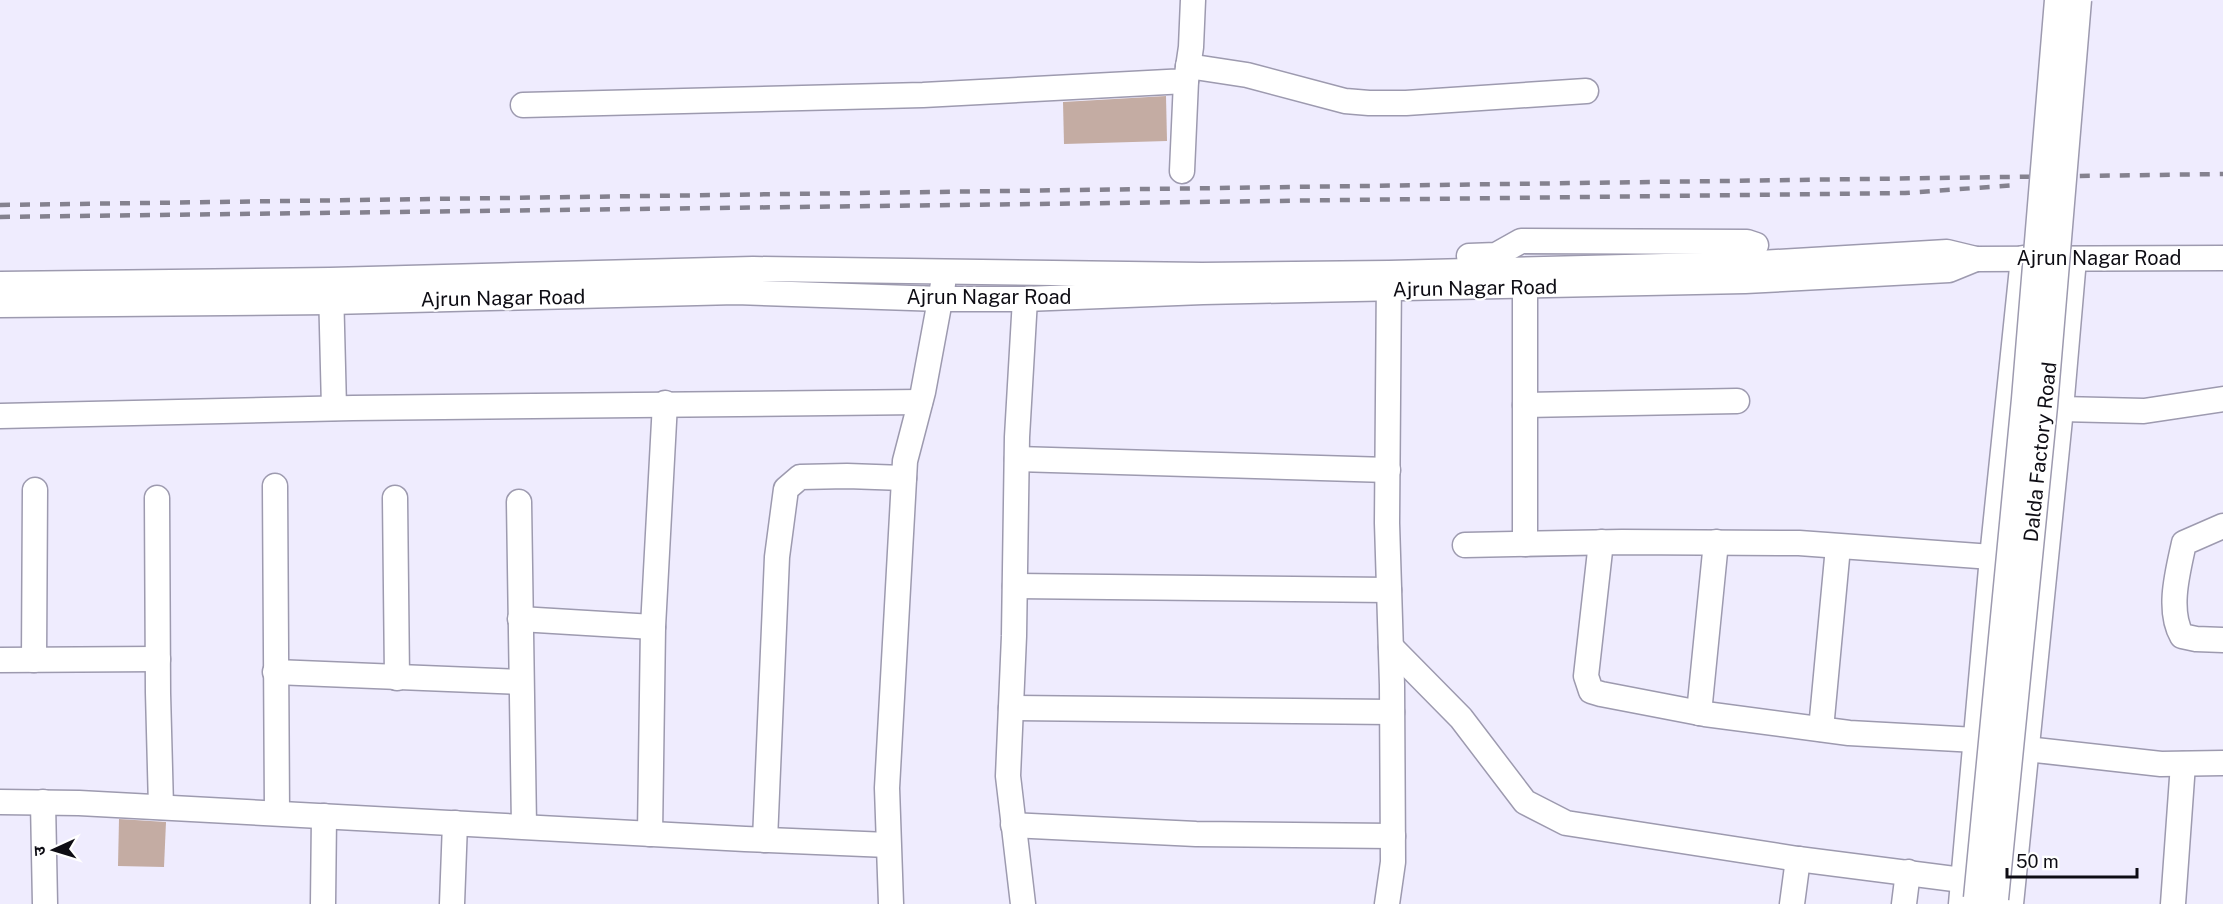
<svg xmlns="http://www.w3.org/2000/svg" width="2223" height="904" font-family="'Public Sans','Noto Sans Devanagari',sans-serif">
<style>
.building{fill:#c4aca3}
.lines{fill:none;stroke-linecap:round;stroke-linejoin:round}
.minor-casing{stroke:#9d9aaf;stroke-width:27}
.minor{stroke:#fff;stroke-width:24}
.rail{stroke:#85828f;stroke-width:4.5;stroke-dasharray:10 10;stroke-linecap:butt}
.minor-bridge-casing{stroke:#9d9aaf;stroke-width:27;stroke-linecap:butt}
.minor-bridge{stroke:#fff;stroke-width:24}
.labels{text-anchor:middle;dominant-baseline:central;stroke-width:4.5;stroke-linejoin:round;paint-order:stroke}
.street-label{font-size:20px;fill:#0e0d14;stroke:#fff}
</style>
<rect width="100%" height="100%" fill="#efecfe"/>
<g class="building">
<path d="M 1166,96 L 1167,141 L 1064,144 L 1063,102 Z"/>
<path d="M 119,819 L 166,822 L 164,867 L 118,866 Z"/>
</g>
<g class="lines">
<defs>
<g id="minor">
<path d="M 1188,66 L 1247,75 L 1345,101 L 1369,103 L 1406,103 L 1586,91"/>
<path d="M 523,105 L 923,95 L 1186,81 L 1191,47 L 1193,0"/>
<path d="M 1182,171 L 1186,81"/>
<path d="M 1469,256 L 1496,255 L 1521,241 L 1747,242 L 1756,245"/>
<path d="M 0,284 L 330,280 L 753,269 L 1202,275 L 1389,273 L 1744,264 L 1947,252 L 1976,259 L 2223,258"/>
<path d="M 331,288 L 334,408"/>
<path d="M 0,305 L 331,302 L 736,292 L 941,299 L 1025,299 L 1203,292 L 1745,281 L 1949,270 L 1976,259"/>
<path d="M 1525,405 L 1737,401"/>
<path d="M 2061,409 L 2144,411 L 2223,399"/>
<path d="M 0,416 L 353,408 L 920,402"/>
<path d="M 1017,459 L 1388,470"/>
<path d="M 275,486 L 277,813"/>
<path d="M 157,498 L 158,693 L 161,807"/>
<path d="M 395,498 L 397,678"/>
<path d="M 519,502 L 524,826"/>
<path d="M 2223,526 L 2184,543 C 2178,571 2167,610 2182,636 L 2196,639 L 2223,640"/>
<path d="M 1601,542 L 1586,676 L 1591,691 L 1601,694 L 1705,714 L 1849,733 L 1976,740"/>
<path d="M 1525,544 L 1525,287"/>
<path d="M 1465,545 L 1622,542 L 1799,543 L 1992,557"/>
<path d="M 1015,586 L 1389,590"/>
<path d="M 520,619 L 653,627"/>
<path d="M 1391,647 L 1461,718 L 1525,802 L 1566,823 L 1798,859 L 1962,880"/>
<path d="M 0,660 L 158,659"/>
<path d="M 34,660 L 35,490"/>
<path d="M 275,672 L 521,682"/>
<path d="M 1011,708 L 1392,712"/>
<path d="M 1699,713 L 1716,542"/>
<path d="M 1821,729 L 1838,547"/>
<path d="M 2027,749 L 2161,764 L 2223,763"/>
<path d="M 0,802 L 79,803 L 745,839 L 888,845"/>
<path d="M 43,802 L 45,904"/>
<path d="M 1013,825 L 1196,834 L 1393,836"/>
<path d="M 650,834 L 653,627 L 665,403"/>
<path d="M 765,840 L 777,557 L 786,489 L 800,477 L 847,476 L 904,478"/>
<path d="M 323,904 L 324,816"/>
<path d="M 452,904 L 455,823"/>
<path d="M 891,904 L 887,788 L 905,461 L 923,392 L 943,284"/>
<path d="M 1023,904 L 1008,776 L 1014,636 L 1017,437 L 1025,299"/>
<path d="M 1387,904 L 1393,862 L 1392,685 L 1387,523 L 1389,274"/>
<path d="M 1792,904 L 1798,859"/>
<path d="M 1904,904 L 1908,872"/>
<path d="M 1961,904 L 1992,557 L 2023,258"/>
<path d="M 2011,904 L 2061,409 L 2074,259"/>
<path d="M 2173,904 L 2183,764"/>
</g>
</defs>
<use href="#minor" class="minor-casing"/>
<use href="#minor" class="minor"/>
<g class="rail">
<path d="M 0,205 L 2223,174"/>
<path d="M 0,217 L 1905,193 L 2017,185"/>
</g>
<defs>
<g id="minor-bridge">
<path d="M 1976,898 L 2024,399 L 2057,0"/>
<path d="M 1996,899 L 2045,406 L 2079,0"/>
</g>
</defs>
<use href="#minor-bridge" class="minor-bridge-casing"/>
<use href="#minor-bridge" class="minor-bridge"/>
</g>
<g class="labels">
<g class="street-label">
<text x="2099" y="258">Ajrun Nagar Road</text>
<text transform="translate(1475 288) rotate(-1)">Ajrun Nagar Road</text>
<text x="989" y="297">Ajrun Nagar Road</text>
<text transform="translate(503 298) rotate(-1)">Ajrun Nagar Road</text>
<text transform="translate(2040 452) rotate(-84)">Dalda Factory Road</text>
</g>
</g>
<g transform="translate(54 850) rotate(266)" stroke="#ffffff" stroke-width="4.5" paint-order="stroke">
<path d="M0-4.5L10 22L0 15L-10 22Z" fill="#0e0d14"/>
<text y="-9" font-size="16" font-weight="bold" text-anchor="middle" fill="#0e0d14">उ</text>
</g>
<path d="M2007 868v9h130v-9" fill="none" stroke="#0e0d14" stroke-width="3"/>
<text x="2016" y="868" font-size="18" fill="#0e0d14" stroke="#ffffff" stroke-width="4.5" paint-order="stroke">50 m</text>
</svg>
